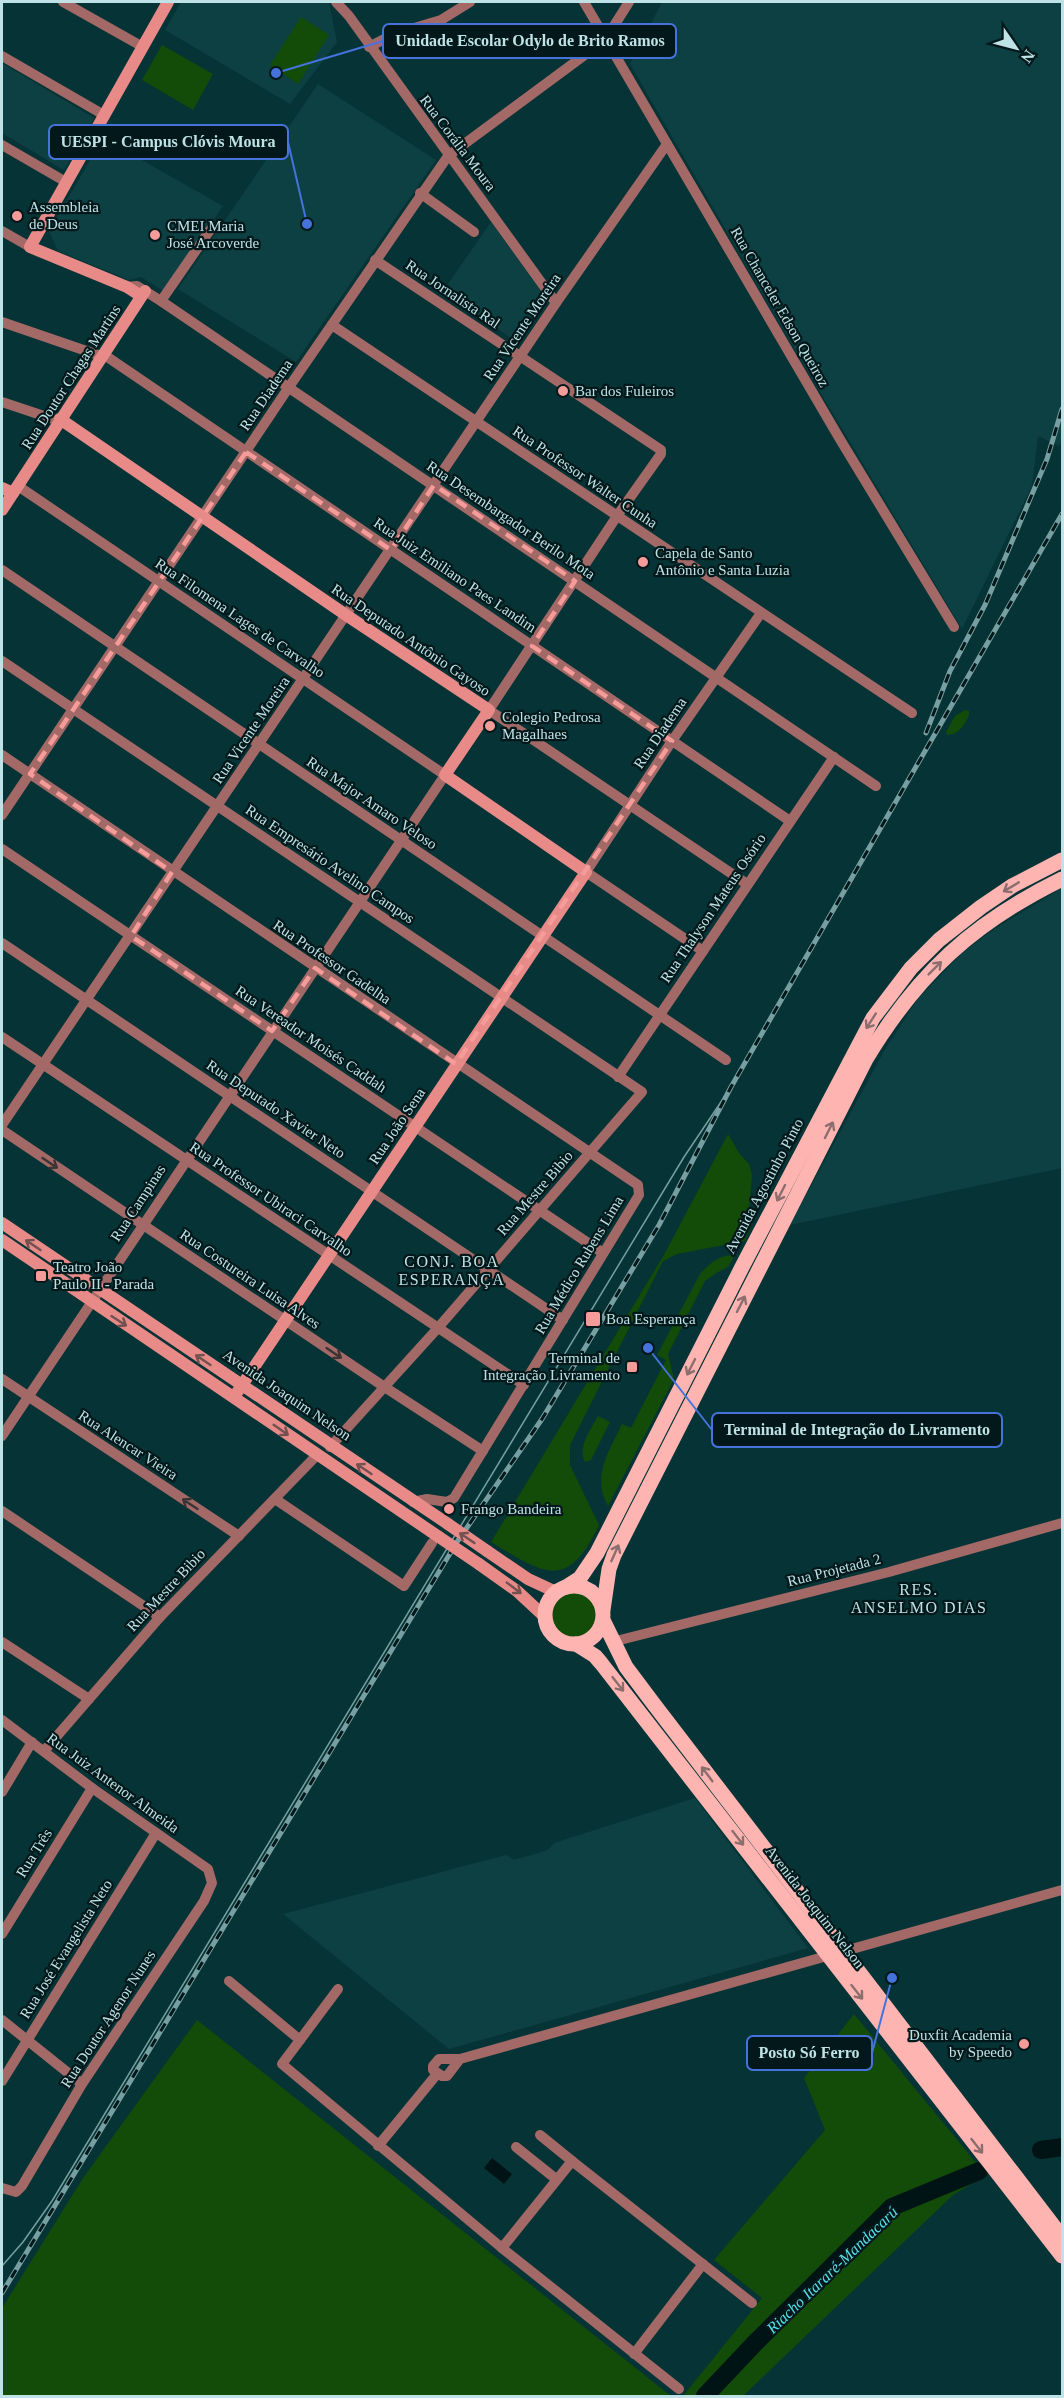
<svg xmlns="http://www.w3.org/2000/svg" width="1064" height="2398" font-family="'Times New Roman',serif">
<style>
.built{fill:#0d4043}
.green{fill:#134b09}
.water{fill:#001416}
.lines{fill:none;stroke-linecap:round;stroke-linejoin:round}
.river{stroke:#001416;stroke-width:18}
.street{stroke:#a36967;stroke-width:10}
.secondary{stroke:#e78a88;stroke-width:12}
.primary{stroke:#feb5b2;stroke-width:15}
.tram{stroke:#779fa1;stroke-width:1.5}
.rail-casing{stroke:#779fa1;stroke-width:5}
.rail{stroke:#02181a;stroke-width:3;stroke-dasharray:9;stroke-linecap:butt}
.secondary-bridge{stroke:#e78a88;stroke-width:12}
.oneway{stroke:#8d6e6e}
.oneway2{stroke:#3a3435}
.oneway3{stroke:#745151}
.marked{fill:none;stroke:#f59b99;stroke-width:4.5;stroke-dasharray:12 8;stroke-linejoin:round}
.poi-dot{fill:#f59b99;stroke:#02181a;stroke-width:2}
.labels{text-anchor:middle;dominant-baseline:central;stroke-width:4.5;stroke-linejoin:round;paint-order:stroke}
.street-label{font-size:15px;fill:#bee2e5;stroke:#02181a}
.poi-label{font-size:15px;fill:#bee2e5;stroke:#02181a;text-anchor:start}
.neighbourhood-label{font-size:16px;letter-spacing:1.5px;fill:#bee2e5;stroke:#02181a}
.water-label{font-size:16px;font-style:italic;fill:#54e0e8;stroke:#02181a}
.leader{fill:none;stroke:#4573db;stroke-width:2}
.callout-dot{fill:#4573db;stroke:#02181a;stroke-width:2}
.callout{fill:#02181a;stroke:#4573db;stroke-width:2}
.callout-label{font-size:16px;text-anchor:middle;font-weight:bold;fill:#bee2e5}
</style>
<rect width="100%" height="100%" fill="#063335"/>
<g class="built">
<path d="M 181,2 L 329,2 L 337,42 L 290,104 L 165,30 Z"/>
<path d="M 662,2 L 1062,2 L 1062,440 L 1059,446 L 1038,436 L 1032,486 L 962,629 L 804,365 L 630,64 Z"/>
<path d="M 2,63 L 94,118 L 64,170 L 2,133 Z"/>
<path d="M 318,84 L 436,160 L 296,362 L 178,289 Z"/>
<path d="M 103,138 L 223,206 L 165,292 L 141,277 L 129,280 L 58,251 L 49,231 Z"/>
<path d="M 491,222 L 545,297 L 515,341 L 443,291 Z"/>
<path d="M 1062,888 L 1062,1168 L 790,1225 L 884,1051 L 917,1000 L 963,952 L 996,928 Z"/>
<path d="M 695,1798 L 808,1948 L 449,2049 L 283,1914 L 506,1855 L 514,1860 L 548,1850 L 554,1843 Z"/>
</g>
<g class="green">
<path d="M 301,17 L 329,35 L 298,84 L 270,65 Z"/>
<path d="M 162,45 L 213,74 L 193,110 L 142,80 Z"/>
<path d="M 965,710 L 969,711 L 969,715 C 965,725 958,735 947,735 L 946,732 L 955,716 Z"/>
<path d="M 728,1134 L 739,1153 L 749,1164 L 752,1175 L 749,1210 L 755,1216 L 745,1241 L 677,1254 L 663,1261 L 570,1445 L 570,1465 L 599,1525 C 567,1593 543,1573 491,1542 L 665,1253 Z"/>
<path d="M 735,1255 L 728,1267 L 718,1272 L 705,1281 L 668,1354 L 674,1379 L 608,1506 C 591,1476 609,1452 622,1424 L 631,1428 L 666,1360 L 657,1355 L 700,1274 C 710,1263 719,1255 735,1255 Z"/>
<path d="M 598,1416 L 610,1422 L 591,1460 L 585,1462 C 577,1448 591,1429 598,1416 Z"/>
<circle cx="573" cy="1615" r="25"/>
<path d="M 854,2014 L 986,2175 L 953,2195 L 743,2396 L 683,2396 L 762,2298 L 714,2260 L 825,2130 L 804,2078 Z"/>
<path d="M 197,2020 L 671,2396 L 2,2396 L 2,2308 L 83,2178 Z"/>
</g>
<path class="water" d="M 492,2158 L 512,2174 L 504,2184 L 484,2168 Z"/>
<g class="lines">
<g class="river">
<path d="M 1041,2150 L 1062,2147"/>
<path d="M 705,2396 L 755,2343 L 892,2207 L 979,2171"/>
</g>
<g class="street">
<path d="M 63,2 L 143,47"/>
<path d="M 336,2 L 349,16 L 556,303"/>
<path d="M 584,2 L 841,441 L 954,627"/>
<path d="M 369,47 L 394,34 L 441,20 L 470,2"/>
<path d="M 2,56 L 104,115"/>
<path d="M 2,145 L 66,182"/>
<path d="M 420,193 L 474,232"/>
<path d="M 2,231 L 30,247"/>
<path d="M 375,260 L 661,450 L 661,454 L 617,516 L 489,710 L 747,884"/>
<path d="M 127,287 L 137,286 L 161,301 L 876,786"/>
<path d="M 161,301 L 210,230"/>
<path d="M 2,322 L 101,356"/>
<path d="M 332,325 L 912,713"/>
<path d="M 103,354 L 790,821"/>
<path d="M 2,402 L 59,421"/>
<path d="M 2,570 L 726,1060"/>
<path d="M 2,661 L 642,1092 L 437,1329 L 330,1447"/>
<path d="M 2,755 L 638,1185 L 639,1195 L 454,1498 L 447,1502 L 427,1499 L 413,1502"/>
<path d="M 2,815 L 289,387 L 448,156 L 605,40 L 629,2"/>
<path d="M 2,849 L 603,1253"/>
<path d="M 2,943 L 563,1320"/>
<path d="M 703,951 L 586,872 L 672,741 L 761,613"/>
<path d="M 2,1037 L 524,1385"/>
<path d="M 618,1077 L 834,757"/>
<path d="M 2,1125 L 556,303 L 667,144"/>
<path d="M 2,1130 L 383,1386 L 483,1451"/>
<path d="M 2,1379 L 239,1536"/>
<path d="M 2,1436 L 445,775 L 18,486"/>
<path d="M 275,1499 L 404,1586 L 432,1543"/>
<path d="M 2,1511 L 160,1617"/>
<path d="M 2,1642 L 89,1699"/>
<path d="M 612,1642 L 889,1572 L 1062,1523"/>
<path d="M 2,1720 L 92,1788 L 208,1869 L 212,1883 L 204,1901 L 82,2084 L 22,2186 L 16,2192 L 2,2188"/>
<path d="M 44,1751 L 160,1617 L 317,1455"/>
<path d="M 2,1792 L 32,1742"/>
<path d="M 2,1934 L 92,1788"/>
<path d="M 229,1981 L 300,2040 L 282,2064 L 502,2248 L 572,2161 L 752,2303"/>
<path d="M 2,2020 L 82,2084"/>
<path d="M 300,2040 L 338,1989"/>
<path d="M 460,2059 L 447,2076 L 442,2076 L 433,2070 L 433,2066 L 439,2059 L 460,2059 L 1062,1890"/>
<path d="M 2,2081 L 156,1833"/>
<path d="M 540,2135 L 572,2161"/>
<path d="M 378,2146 L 437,2074"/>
<path d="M 516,2147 L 556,2179"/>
<path d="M 502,2248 L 679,2389"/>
<path d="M 634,2354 L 703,2264"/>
</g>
<g class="secondary">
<path d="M 141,296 L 127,287 L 30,247 L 168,2"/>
<path d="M 60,419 L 346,615 L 489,710 L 445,775 L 586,872 L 234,1397"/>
<path d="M 2,488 L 13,493"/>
<path d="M 2,510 L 145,291"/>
<path d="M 2,1223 L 448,1524"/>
<path d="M 2,1240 L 439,1537"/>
<path d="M 487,1551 L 528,1579 L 556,1592"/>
<path d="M 479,1564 L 517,1591 L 545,1617"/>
</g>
<g class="primary">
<circle cx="574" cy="1615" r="29"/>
<path d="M 566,1587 L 580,1578 L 597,1553 L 742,1267 L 873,1018 L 911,968 L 939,940 L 981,907 L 1012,886 L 1062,860"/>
<path d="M 603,1610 L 609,1569 L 614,1555 L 866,1059 C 918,973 973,923 1062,879"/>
<path d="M 603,1620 L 626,1667 L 653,1703 L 1062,2237"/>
<path d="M 576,1644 L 595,1656 L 601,1663 L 1062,2256"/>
</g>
<path class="tram" d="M 2,2266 L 23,2242 L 52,2201 L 684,1157 L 731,1087"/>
<defs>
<g id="rail">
<path d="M 926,733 L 950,671 L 985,605 L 1047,459 L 1062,409"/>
<path d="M 2,2293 L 457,1542 L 542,1419 L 659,1225 L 731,1087 L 1062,514"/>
</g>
</defs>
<use href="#rail" class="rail-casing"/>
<use href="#rail" class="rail"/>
<g class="secondary-bridge">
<path d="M 448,1524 L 487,1551"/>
<path d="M 439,1537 L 479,1564"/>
</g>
</g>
<defs><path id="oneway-shaft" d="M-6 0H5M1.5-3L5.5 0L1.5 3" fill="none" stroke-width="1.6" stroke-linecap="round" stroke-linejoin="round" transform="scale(1.5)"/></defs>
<g class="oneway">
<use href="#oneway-shaft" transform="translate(1011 887) rotate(149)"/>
<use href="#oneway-shaft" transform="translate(935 968) rotate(-45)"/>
<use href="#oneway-shaft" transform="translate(871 1021) rotate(123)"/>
<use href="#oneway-shaft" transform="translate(829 1130) rotate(-63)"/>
<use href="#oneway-shaft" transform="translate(781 1193) rotate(117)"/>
<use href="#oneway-shaft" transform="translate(741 1304) rotate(-63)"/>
<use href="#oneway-shaft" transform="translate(691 1367) rotate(117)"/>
<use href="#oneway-shaft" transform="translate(615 1553) rotate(-66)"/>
<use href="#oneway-shaft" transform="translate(618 1684) rotate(52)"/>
<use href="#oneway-shaft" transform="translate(707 1774) rotate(-127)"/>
<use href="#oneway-shaft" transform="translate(738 1838) rotate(52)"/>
<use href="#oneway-shaft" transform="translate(857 1992) rotate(52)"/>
<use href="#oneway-shaft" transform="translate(977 2146) rotate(52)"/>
</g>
<g class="oneway2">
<use href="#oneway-shaft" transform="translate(50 1163) rotate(34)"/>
<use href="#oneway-shaft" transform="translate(334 1353) rotate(34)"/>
<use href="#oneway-shaft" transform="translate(190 1504) rotate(-147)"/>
</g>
<g class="oneway3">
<use href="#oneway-shaft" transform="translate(33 1245) rotate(-146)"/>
<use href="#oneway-shaft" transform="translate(119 1321) rotate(33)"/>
<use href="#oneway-shaft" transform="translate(203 1360) rotate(-146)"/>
<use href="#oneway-shaft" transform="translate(281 1430) rotate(35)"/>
<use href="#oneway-shaft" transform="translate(364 1469) rotate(-146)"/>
<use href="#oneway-shaft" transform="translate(467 1538) rotate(-146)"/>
<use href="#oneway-shaft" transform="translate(514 1588) rotate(37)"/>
</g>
<path class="marked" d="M 246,452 L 391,550 L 434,485 L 575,581 L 532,646 L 672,741 L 456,1064 L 315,968 L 272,1031 L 131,936 L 172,872 L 30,774 Z"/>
<g class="poi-dot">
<circle cx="17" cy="216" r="6"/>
<circle cx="155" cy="235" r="6"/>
<circle cx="563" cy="391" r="6"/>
<circle cx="643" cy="562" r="6"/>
<circle cx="490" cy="726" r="6"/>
<rect x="35" y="1270" width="12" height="12" rx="3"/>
<rect x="585" y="1311" width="16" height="16" rx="3"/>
<rect x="626" y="1361" width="12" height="12" rx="3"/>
<circle cx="449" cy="1509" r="6"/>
<circle cx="1024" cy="2044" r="6"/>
</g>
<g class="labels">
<g class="street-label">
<text transform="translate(458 143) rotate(53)">Rua Corália Moura</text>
<text transform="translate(453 294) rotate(34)">Rua Jornalista Ral</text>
<text transform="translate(780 307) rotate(60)">Rua Chanceler Edson Queiroz</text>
<text transform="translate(522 327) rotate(-56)">Rua Vicente Moreira</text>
<text transform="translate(71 377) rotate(-57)">Rua Doutor Chagas Martins</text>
<text transform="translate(266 395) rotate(-56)">Rua Diadema</text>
<text transform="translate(585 477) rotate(34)">Rua Professor Walter Cunha</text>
<text transform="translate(511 520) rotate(34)">Rua Desembargador Berilo Mota</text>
<text transform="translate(455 575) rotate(34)">Rua Juiz Emiliano Paes Landim</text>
<text transform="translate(240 618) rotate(34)">Rua Filomena Lages de Carvalho</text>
<text transform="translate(411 640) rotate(34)">Rua Deputado Antônio Gayoso</text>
<text transform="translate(251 730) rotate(-56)">Rua Vicente Moreira</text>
<text transform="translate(660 733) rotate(-56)">Rua Diadema</text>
<text transform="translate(372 803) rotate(34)">Rua Major Amaro Veloso</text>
<text transform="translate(330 864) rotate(34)">Rua Empresário Avelino Campos</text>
<text transform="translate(713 908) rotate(-56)">Rua Thalyson Mateus Osório</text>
<text transform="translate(332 962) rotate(34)">Rua Professor Gadelha</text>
<text transform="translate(311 1039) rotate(34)">Rua Vereador Moisés Caddah</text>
<text transform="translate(276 1109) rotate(34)">Rua Deputado Xavier Neto</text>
<text transform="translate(397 1126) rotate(-56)">Rua João Sena</text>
<text transform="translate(764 1186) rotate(-62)">Avenida Agostinho Pinto</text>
<text transform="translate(535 1193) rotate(-49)">Rua Mestre Bibio</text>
<text transform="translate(271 1199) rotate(34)">Rua Professor Ubiraci Carvalho</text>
<text transform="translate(138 1203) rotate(-57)">Rua Campinas</text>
<text transform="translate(579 1265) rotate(-59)">Rua Médico Rubens Lima</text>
<text transform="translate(250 1279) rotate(34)">Rua Costureira Luisa Alves</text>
<text transform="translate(287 1395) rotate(34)">Avenida Joaquim Nelson</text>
<text transform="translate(128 1445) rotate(33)">Rua Alencar Vieira</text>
<text transform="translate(834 1570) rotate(-14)">Rua Projetada 2</text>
<text transform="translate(166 1590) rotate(-47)">Rua Mestre Bibio</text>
<text transform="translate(113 1783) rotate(36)">Rua Juiz Antenor Almeida</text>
<text transform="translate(34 1853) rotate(-58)">Rua Três</text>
<text transform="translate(815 1907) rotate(52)">Avenida Joaquim Nelson</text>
<text transform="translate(66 1949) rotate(-58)">Rua José Evangelista Neto</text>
<text transform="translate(108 2019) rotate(-57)">Rua Doutor Agenor Nunes</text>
</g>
<g class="poi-label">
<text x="29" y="207">Assembleia<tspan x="29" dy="17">de Deus</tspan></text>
<text x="167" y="226">CMEI Maria<tspan x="167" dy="17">José Arcoverde</tspan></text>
<text x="575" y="391">Bar dos Fuleiros</text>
<text x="655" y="553">Capela de Santo<tspan x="655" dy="17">Antônio e Santa Luzia</tspan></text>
<text x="502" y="717">Colegio Pedrosa<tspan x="502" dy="17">Magalhaes</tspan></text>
<text x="53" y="1267">Teatro João<tspan x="53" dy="17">Paulo II - Parada</tspan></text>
<text x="606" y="1319">Boa Esperança</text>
<text x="620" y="1358" text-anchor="end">Terminal de<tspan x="620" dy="17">Integração Livramento</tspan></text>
<text x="461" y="1509">Frango Bandeira</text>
<text x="1012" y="2035" text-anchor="end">Duxfit Academia<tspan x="1012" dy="17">by Speedo</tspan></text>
</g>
<g class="neighbourhood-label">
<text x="452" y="1261">CONJ. BOA<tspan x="452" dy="18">ESPERANÇA</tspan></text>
<text x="919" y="1589">RES.<tspan x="919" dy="18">ANSELMO DIAS</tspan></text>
</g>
<g class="water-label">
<text transform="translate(832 2270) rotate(-44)">Riacho Itararé-Mandacarú</text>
</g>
</g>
<path class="leader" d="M276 73L383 41M307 224L288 142M648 1348L712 1430M892 1978L872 2053"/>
<g class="callout-dot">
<circle cx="276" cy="73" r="6"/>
<circle cx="307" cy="224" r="6"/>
<circle cx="648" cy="1348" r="6"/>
<circle cx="892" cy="1978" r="6"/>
</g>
<g class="callout">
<rect x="383" y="24" width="293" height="34" rx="6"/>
<rect x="49" y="125" width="239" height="34" rx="6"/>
<rect x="712" y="1413" width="290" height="34" rx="6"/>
<rect x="747" y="2036" width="125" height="34" rx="6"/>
</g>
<g class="callout-label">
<text x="530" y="46">Unidade Escolar Odylo de Brito Ramos</text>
<text x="168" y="147">UESPI - Campus Clóvis Moura</text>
<text x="857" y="1435">Terminal de Integração do Livramento</text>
<text x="809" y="2058">Posto Só Ferro</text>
</g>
<rect width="1064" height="2398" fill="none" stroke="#bee2e5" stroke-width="6"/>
<g transform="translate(1016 48) rotate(125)" stroke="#02181a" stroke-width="4.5" paint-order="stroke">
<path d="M0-4.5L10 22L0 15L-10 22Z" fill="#bee2e5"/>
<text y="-9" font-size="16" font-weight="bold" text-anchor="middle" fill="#bee2e5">N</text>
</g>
</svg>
